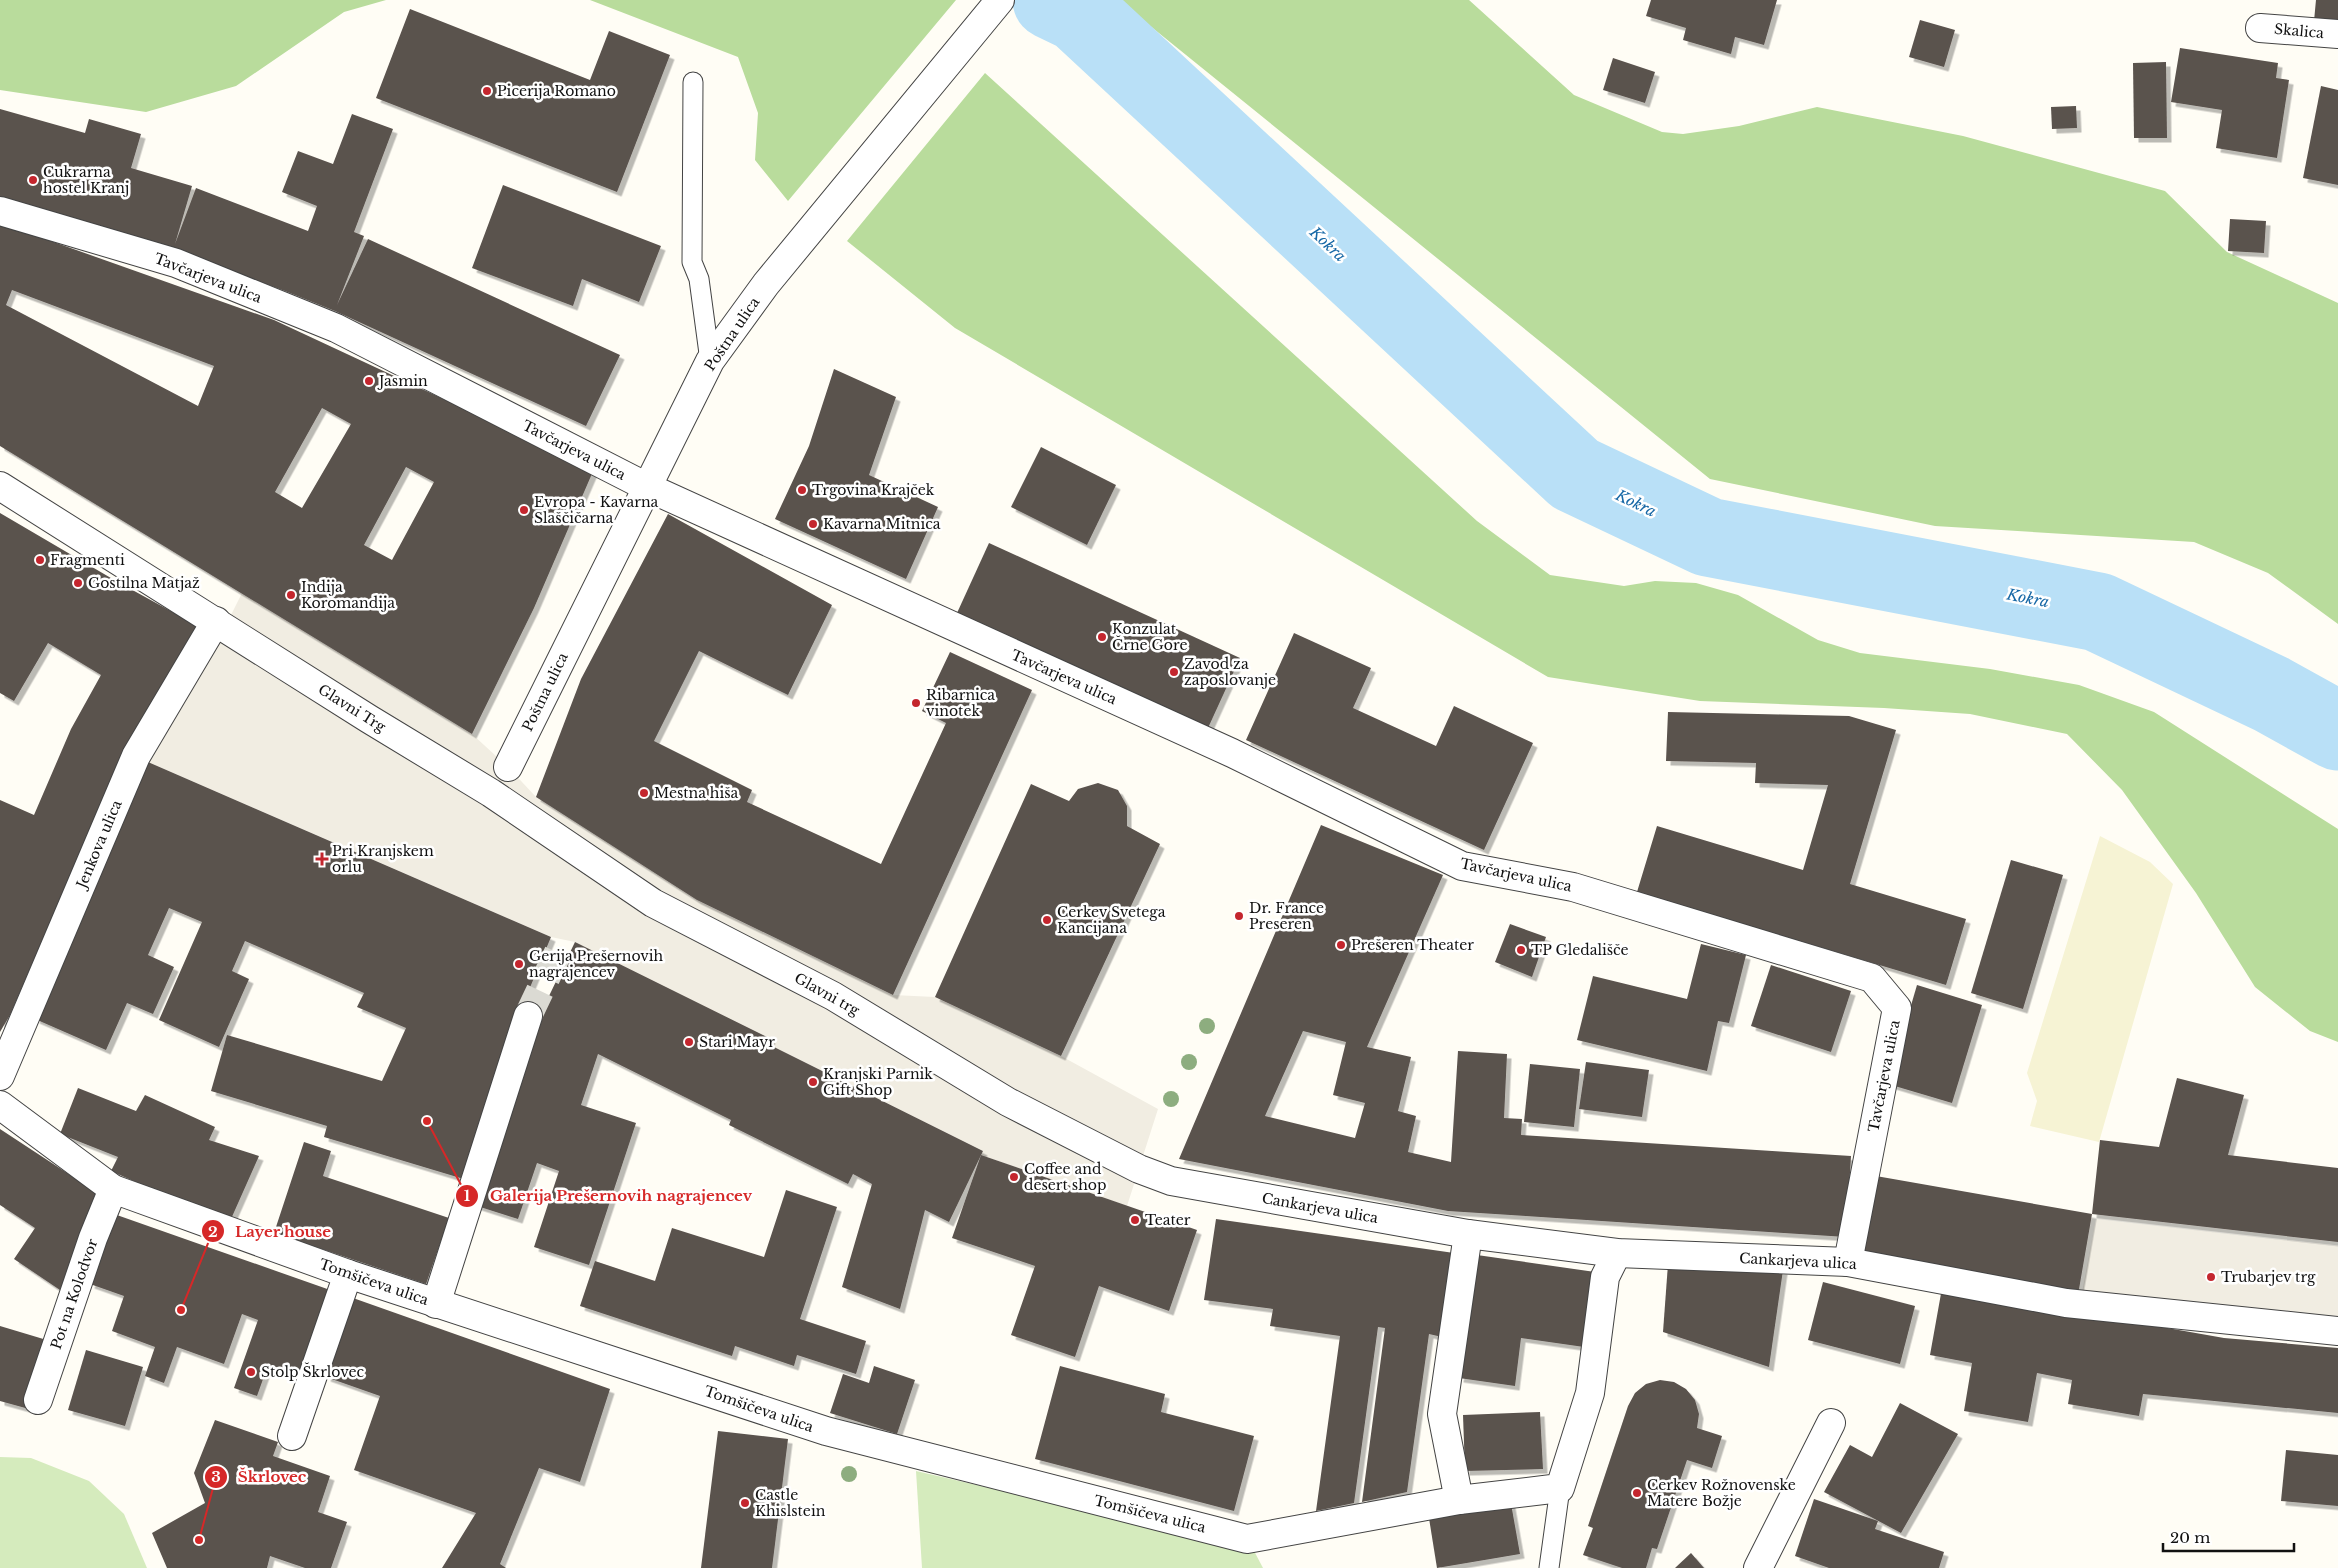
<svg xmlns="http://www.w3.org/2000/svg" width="2338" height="1568" font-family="'Libre Baskerville',serif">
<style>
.farmland{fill:#f6f3d4}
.green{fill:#d5ebbd}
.forest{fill:#b9dc9c}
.plaza{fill:#f1ede2}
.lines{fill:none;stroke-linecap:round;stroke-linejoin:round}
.river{stroke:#b9e0f7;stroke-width:79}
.building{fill:#5a524d;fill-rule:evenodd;filter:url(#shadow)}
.street-tunnel{stroke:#dbdad3;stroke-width:28;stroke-dasharray:28 14;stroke-linecap:butt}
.lane-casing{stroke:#444;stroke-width:21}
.street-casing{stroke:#444;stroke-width:30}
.lane{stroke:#fff;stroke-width:19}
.street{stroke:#fff;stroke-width:28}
.tree{fill:#8dad7f}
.poi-dot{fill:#c4262e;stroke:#fff;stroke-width:2}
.labels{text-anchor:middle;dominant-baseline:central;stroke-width:5;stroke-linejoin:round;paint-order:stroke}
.street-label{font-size:14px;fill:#111;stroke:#fff}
.poi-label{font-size:14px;fill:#111;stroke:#fff;text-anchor:start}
.water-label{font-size:15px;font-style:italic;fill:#1768a6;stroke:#fff}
.leader{fill:none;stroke:#d62828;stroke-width:2}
.callout-dot{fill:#d62828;stroke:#fff;stroke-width:2}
.mark-label{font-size:15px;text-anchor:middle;font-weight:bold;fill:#fff}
.callout-label{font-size:15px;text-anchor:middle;font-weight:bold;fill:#d62828;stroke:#fff;stroke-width:5;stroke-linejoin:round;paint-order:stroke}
</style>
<defs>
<filter id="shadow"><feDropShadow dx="4.5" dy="4.5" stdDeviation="0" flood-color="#0004"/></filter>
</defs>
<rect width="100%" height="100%" fill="#fffdf5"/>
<path class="farmland" d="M 2100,836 L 2150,862 L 2173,884 L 2099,1142 L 2030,1126 L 2037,1101 L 2027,1073 Z"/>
<g class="green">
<path d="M 0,1457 L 31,1458 L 89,1481 L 124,1514 L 147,1568 L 0,1568 Z"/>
<path d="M 916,1471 L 1253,1549 L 1263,1568 L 922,1568 Z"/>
</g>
<g class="forest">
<path d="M 0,0 L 386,0 L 344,12 L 236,86 L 146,112 L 0,90 Z"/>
<path d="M 590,0 L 956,0 L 788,201 L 755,160 L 758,113 L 738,57 Z"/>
<path d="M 1118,0 L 1469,0 L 1574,95 L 1662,132 L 1683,134 L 1739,126 L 1817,107 L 1963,136 L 2165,191 L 2227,252 L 2338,303 L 2338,624 L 2268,573 L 2194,542 L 1935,526 L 1710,479 Z"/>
<path d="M 985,73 L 1477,521 L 1550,575 L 1624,586 L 1655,581 L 1696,583 L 1738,595 L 1818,640 L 1860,653 L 1990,669 L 2079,685 L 2154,712 L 2338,829 L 2338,1042 L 2310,1031 L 2255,987 L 2196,893 L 2122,790 L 2067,734 L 1970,714 L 1884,708 L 1700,701 L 1548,677 L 955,328 L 847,241 Z"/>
</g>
<g class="plaza">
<path d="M 242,593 L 472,734 L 508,767 L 536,797 L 697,900 L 893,995 L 935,997 L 1061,1056 L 1158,1109 L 1127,1206 L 981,1155 L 983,1151 L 768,1044 L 770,1040 L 575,942 L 551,937 L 148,762 L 225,627 Z"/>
<path d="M 2096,1219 L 2338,1246 L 2338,1342 L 2079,1308 Z"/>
</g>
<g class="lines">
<path class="river" d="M 1052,0 L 1079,13 L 1575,474 L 1708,537 L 2098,612 L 2271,694 L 2338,731"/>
</g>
<g class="building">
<path d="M 1651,0 L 1777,0 L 1764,45 L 1735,37 L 1731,54 L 1683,40 L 1686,28 L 1646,16 Z"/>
<path d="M 2316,0 L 2338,0 L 2338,23 L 2314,21 Z"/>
<path d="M 410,9 L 590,80 L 609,31 L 670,55 L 617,192 L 376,98 Z"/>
<path d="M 1920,20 L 1955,30 L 1944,67 L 1909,57 Z"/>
<path d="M 2180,48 L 2278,63 L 2276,78 L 2289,80 L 2277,158 L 2216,148 L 2222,110 L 2171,102 Z"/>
<path d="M 1613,58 L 1655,72 L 1645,103 L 1603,90 Z"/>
<path d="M 2166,62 L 2167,138 L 2134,138 L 2133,63 Z"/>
<path d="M 2321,86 L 2338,90 L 2338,185 L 2303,178 Z"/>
<path d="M 2076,106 L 2077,128 L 2052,129 L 2051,107 Z"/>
<path d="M 0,109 L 85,133 L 89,119 L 141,134 L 131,168 L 192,186 L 175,244 L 196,188 L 308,231 L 317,206 L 282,192 L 298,151 L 333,164 L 352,114 L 393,129 L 354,232 L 364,236 L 337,305 L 368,239 L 620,355 L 586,426 L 335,311 L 285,291 L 173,249 L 0,198 Z"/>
<path d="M 503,185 L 661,246 L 639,302 L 582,279 L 573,306 L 472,268 Z"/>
<path d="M 2230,219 L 2266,221 L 2264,253 L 2228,251 Z"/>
<path d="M 0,223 L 274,320 L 594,469 L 534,608 L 472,734 L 0,446 ZM 12,290 L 214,366 L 198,406 L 6,305 ZM 322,408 L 351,424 L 302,508 L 275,492 ZM 406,467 L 434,482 L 392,560 L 364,545 Z"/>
<path d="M 834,369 L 896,397 L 869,475 L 938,507 L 906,579 L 775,519 L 809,446 Z"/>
<path d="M 1041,447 L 1116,485 L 1087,545 L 1011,507 Z"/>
<path d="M 0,513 L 116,581 L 198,626 L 124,750 L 10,1015 L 0,1032 L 0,800 L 34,815 L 71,729 L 101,675 L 48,643 L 14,701 L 0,693 Z"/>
<path d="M 668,514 L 832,605 L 788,695 L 699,651 L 654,741 L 752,790 L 747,802 L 881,864 L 946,723 L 922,711 L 950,652 L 1032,690 L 893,995 L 697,900 L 536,797 L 581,679 Z"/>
<path d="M 989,543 L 1240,658 L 1208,728 L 957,613 Z"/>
<path d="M 1294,633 L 1371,668 L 1353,708 L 1436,746 L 1454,706 L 1533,743 L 1484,850 L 1246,740 Z"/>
<path d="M 1668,712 L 1849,716 L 1896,730 L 1850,884 L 1966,919 L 1946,985 L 1637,892 L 1657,826 L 1803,870 L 1828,785 L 1755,783 L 1756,763 L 1666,761 Z"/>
<path d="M 148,762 L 551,937 L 514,1026 L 467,1180 L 324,1137 L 327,1126 L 211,1091 L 227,1035 L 382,1081 L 406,1028 L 357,1007 L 364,993 L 245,941 L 232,971 L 249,979 L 219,1047 L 159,1020 L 202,922 L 169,908 L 148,955 L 174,967 L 153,1014 L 127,1003 L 106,1050 L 35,1019 Z"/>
<path d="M 1098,783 L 1118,790 L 1127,806 L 1127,826 L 1160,844 L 1061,1056 L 935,997 L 1031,784 L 1069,801 L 1078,789 Z"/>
<path d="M 1321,825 L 1443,875 L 1367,1047 L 1411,1057 L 1398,1111 L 1416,1116 L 1408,1152 L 1451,1162 L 1458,1051 L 1507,1054 L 1504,1118 L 1522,1119 L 1521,1135 L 1851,1156 L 1846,1237 L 1448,1211 L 1179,1159 ZM 1303,1031 L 1346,1042 L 1333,1095 L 1365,1103 L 1355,1138 L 1265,1116 Z"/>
<path d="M 2011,860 L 2063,875 L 2023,1009 L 1971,993 Z"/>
<path d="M 1510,924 L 1546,937 L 1532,977 L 1495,962 Z"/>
<path d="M 575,942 L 771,1039 L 768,1044 L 983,1151 L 949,1222 L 925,1210 L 900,1309 L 842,1287 L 872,1184 L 853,1174 L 848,1184 L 729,1125 L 731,1120 L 598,1054 L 581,1105 L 636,1123 L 589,1265 L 534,1247 L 559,1171 L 537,1163 L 518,1219 L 474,1205 L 536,1023 Z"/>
<path d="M 1701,944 L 1746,955 L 1729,1023 L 1718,1021 L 1707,1071 L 1577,1040 L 1593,976 L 1687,999 Z"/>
<path d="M 1771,965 L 1851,991 L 1831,1052 L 1751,1026 Z"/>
<path d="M 1917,985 L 1982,1005 L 1952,1103 L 1888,1084 Z"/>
<path d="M 1586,1062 L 1649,1070 L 1642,1117 L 1579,1109 Z"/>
<path d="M 1530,1064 L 1580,1069 L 1574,1127 L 1524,1122 Z"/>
<path d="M 2177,1078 L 2244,1095 L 2228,1155 L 2338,1168 L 2338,1242 L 2092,1214 L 2078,1295 L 1861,1257 L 1876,1176 L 2092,1214 L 2100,1140 L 2159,1147 Z"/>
<path d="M 78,1088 L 136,1111 L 145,1095 L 215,1127 L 209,1140 L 259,1156 L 231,1219 L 181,1202 L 111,1171 L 118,1157 L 60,1134 Z"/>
<path d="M 0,1129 L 96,1192 L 60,1290 L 14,1259 L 35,1228 L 0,1205 Z"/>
<path d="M 304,1142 L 331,1151 L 323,1176 L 449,1218 L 426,1284 L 274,1233 Z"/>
<path d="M 981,1155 L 1197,1230 L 1169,1311 L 1099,1286 L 1075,1357 L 1011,1335 L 1035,1266 L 952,1238 Z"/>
<path d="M 786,1190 L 837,1207 L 800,1319 L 866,1341 L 856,1374 L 797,1355 L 794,1366 L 735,1346 L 732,1356 L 580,1306 L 595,1261 L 655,1281 L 672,1228 L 764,1257 Z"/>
<path d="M 114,1214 L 333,1291 L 301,1380 L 267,1368 L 257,1396 L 234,1388 L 258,1320 L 242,1314 L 224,1364 L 177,1347 L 164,1383 L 145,1376 L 155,1347 L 112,1331 L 124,1296 L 90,1284 Z"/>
<path d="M 1216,1219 L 1454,1253 L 1442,1337 L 1429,1334 L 1407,1492 L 1362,1502 L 1385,1328 L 1378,1327 L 1354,1503 L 1316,1511 L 1340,1336 L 1270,1326 L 1273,1309 L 1204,1300 Z"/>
<path d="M 1477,1255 L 1602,1273 L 1591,1348 L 1521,1338 L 1515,1386 L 1459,1378 Z"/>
<path d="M 1668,1264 L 1783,1270 L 1769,1367 L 1663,1332 Z"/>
<path d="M 1823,1282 L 1915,1306 L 1900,1364 L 1808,1340 Z"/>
<path d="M 1942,1288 L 2224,1338 L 2338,1348 L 2338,1413 L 2143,1394 L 2139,1416 L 2068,1404 L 2072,1380 L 2037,1373 L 2028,1422 L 1964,1411 L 1972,1363 L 1930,1355 Z"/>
<path d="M 353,1298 L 610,1389 L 580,1482 L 539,1468 L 500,1564 L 506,1568 L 442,1568 L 476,1513 L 354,1470 L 380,1396 L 326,1377 Z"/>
<path d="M 0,1326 L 50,1341 L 29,1409 L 0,1401 Z"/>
<path d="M 86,1350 L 143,1367 L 125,1426 L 68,1410 Z"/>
<path d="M 874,1366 L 915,1380 L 897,1434 L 830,1413 L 843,1374 L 869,1383 Z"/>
<path d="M 1060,1366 L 1165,1394 L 1161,1412 L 1254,1436 L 1234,1511 L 1035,1459 Z"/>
<path d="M 1660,1380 L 1674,1382 L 1686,1389 L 1695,1400 L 1699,1414 L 1697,1428 L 1722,1436 L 1712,1468 L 1687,1460 L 1657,1549 L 1652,1548 L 1646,1568 L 1622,1568 L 1583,1555 L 1593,1528 L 1588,1526 L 1628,1406 L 1635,1393 L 1646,1384 Z"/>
<path d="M 1900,1403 L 1958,1434 L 1901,1533 L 1824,1492 L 1850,1445 L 1872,1457 Z"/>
<path d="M 1540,1412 L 1543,1469 L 1465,1471 L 1463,1415 Z"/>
<path d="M 215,1420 L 278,1442 L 273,1456 L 330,1476 L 318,1512 L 347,1522 L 331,1568 L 305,1568 L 270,1556 L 267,1568 L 167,1568 L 152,1533 L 205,1503 L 194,1473 Z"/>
<path d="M 718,1431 L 788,1439 L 772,1568 L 701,1568 Z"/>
<path d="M 2286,1450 L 2338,1455 L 2338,1506 L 2281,1501 Z"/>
<path d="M 1510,1498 L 1520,1554 L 1437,1568 L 1428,1512 Z"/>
<path d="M 1814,1499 L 1878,1521 L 1875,1529 L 1944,1552 L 1939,1568 L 1829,1568 L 1795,1556 Z"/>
<path d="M 1691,1553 L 1704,1568 L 1675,1568 Z"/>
</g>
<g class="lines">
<path class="street-tunnel" d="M 528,1016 L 564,940"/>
<defs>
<g id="lane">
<path d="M 693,82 L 692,262 L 699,279 L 710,361"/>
<path d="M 1549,1568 L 1560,1488"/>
</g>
<g id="street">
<path d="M 2260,28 L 2338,34"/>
<path d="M 0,211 L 176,263 L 336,328 L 647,487 L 1232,753 L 1462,866 L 1573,887 L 1872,978 L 1897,1008 L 1848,1262"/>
<path d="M 0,486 L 369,719 L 491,793 L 653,903 L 833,996 L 1008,1102 L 1139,1169 L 1171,1181 L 1468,1234 L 1617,1253 L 1848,1262 L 2066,1303 L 2338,1331"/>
<path d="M 508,767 L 710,361 L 766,284 L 1000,0"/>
<path d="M 0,1076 L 136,756 L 216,621"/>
<path d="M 0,1105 L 113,1189 L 348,1274 L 826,1431 L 1247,1539 L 1459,1500 L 1560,1488 L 1590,1393 L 1605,1277 L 1617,1253"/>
<path d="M 436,1304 L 528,1016"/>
<path d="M 38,1400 L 93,1238 L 113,1189"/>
<path d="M 292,1436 L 348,1274"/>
<path d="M 1459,1500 L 1442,1414 L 1468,1234"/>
<path d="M 1758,1568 L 1831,1423"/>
</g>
</defs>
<use href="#lane" class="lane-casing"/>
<use href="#street" class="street-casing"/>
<use href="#lane" class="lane"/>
<use href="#street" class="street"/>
</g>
<g class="tree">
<circle cx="1207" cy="1026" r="8"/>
<circle cx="1189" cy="1062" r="8"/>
<circle cx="1171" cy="1099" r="8"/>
<circle cx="849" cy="1474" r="8"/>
</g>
<g class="poi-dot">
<circle cx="487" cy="91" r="5"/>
<circle cx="33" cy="180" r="5"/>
<circle cx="369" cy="381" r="5"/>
<circle cx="802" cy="490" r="5"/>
<circle cx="524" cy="510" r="5"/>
<circle cx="813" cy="524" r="5"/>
<circle cx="40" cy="560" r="5"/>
<circle cx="78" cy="583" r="5"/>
<circle cx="291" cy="595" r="5"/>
<circle cx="1102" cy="637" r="5"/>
<circle cx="1174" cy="672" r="5"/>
<circle cx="916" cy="703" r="5"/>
<circle cx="644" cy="793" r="5"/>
<path d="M319.5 851.5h5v5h5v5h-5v5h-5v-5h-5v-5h5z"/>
<circle cx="1239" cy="916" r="5"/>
<circle cx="1047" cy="920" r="5"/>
<circle cx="1341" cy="945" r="5"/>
<circle cx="1521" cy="950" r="5"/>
<circle cx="519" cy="964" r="5"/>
<circle cx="689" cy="1042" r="5"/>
<circle cx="813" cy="1082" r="5"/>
<circle cx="1014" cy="1177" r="5"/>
<circle cx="1135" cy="1220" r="5"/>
<circle cx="2211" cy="1277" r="5"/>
<circle cx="251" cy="1372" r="5"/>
<circle cx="1637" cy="1493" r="5"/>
<circle cx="745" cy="1503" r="5"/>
</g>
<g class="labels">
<g class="street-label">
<text transform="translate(2299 31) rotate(5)">Skalica</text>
<text transform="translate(208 278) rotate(21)">Tavčarjeva ulica</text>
<text transform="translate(732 334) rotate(-56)">Poštna ulica</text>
<text transform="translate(574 450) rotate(27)">Tavčarjeva ulica</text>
<text transform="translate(1064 677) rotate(24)">Tavčarjeva ulica</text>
<text transform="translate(545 692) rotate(-64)">Poštna ulica</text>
<text transform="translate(352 708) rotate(32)">Glavni Trg</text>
<text transform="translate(99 844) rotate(-67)">Jenkova ulica</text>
<text transform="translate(1516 875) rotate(12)">Tavčarjeva ulica</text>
<text transform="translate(827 994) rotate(29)">Glavni trg</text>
<text transform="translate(1884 1076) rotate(-79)">Tavčarjeva ulica</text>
<text transform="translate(1320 1208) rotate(10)">Cankarjeva ulica</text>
<text transform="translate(1798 1261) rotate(3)">Cankarjeva ulica</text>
<text transform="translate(374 1282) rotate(19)">Tomšičeva ulica</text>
<text transform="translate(74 1294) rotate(-71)">Pot na Kolodvor</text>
<text transform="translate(759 1409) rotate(19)">Tomšičeva ulica</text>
<text transform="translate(1150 1514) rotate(14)">Tomšičeva ulica</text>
</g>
<g class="poi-label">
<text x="497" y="91">Picerija Romano</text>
<text x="43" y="172">Cukrarna<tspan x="43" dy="16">hostel Kranj</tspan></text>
<text x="379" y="381">Jasmin</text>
<text x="812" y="490">Trgovina Krajček</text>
<text x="534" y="502">Evropa - Kavarna<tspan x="534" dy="16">Slaščičarna</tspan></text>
<text x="823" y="524">Kavarna Mitnica</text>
<text x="50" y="560">Fragmenti</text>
<text x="88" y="583">Gostilna Matjaž</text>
<text x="301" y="587">Indija<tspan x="301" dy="16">Koromandija</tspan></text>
<text x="1112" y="629">Konzulat<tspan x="1112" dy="16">Črne Gore</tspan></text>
<text x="1184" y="664">Zavod za<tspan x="1184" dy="16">zaposlovanje</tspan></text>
<text x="926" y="695">Ribarnica<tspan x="926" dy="16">vinotek</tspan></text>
<text x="654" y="793">Mestna hiša</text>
<text x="332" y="851">Pri Kranjskem<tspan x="332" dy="16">orlu</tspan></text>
<text x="1249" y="908">Dr. France<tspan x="1249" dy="16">Preseren</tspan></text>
<text x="1057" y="912">Cerkev Svetega<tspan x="1057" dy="16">Kancijana</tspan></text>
<text x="1351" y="945">Prešeren Theater</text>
<text x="1531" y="950">TP Gledališče</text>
<text x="529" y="956">Gerija Prešernovih<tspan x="529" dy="16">nagrajencev</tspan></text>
<text x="699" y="1042">Stari Mayr</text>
<text x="823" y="1074">Kranjski Parnik<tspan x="823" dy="16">Gift Shop</tspan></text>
<text x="1024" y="1169">Coffee and<tspan x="1024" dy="16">desert shop</tspan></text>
<text x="1145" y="1220">Teater</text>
<text x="2221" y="1277">Trubarjev trg</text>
<text x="261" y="1372">Stolp Škrlovec</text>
<text x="1647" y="1485">Cerkev Rožnovenske<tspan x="1647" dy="16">Matere Božje</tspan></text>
<text x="755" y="1495">Castle<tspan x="755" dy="16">Khislstein</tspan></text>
</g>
<g class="water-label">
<text transform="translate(1328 244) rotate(43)">Kokra</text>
<text transform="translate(1636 503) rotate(26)">Kokra</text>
<text transform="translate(2028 598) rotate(11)">Kokra</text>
</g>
</g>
<path class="leader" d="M427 1121L467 1196M181 1310L213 1231M199 1540L216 1477"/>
<g class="callout-dot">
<circle cx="427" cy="1121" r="5"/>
<circle cx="181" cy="1310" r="5"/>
<circle cx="199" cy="1540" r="5"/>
<circle cx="467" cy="1196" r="12"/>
<circle cx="213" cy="1231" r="12"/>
<circle cx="216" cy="1477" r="12"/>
</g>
<g class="mark-label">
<text x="467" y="1201">1</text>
<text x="213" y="1237">2</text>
<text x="216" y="1482">3</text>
</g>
<g class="callout-label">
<text x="621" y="1201">Galerija Prešernovih nagrajencev</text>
<text x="283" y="1237">Layer house</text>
<text x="272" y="1482">Škrlovec</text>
</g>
<path d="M2163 1543v8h131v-8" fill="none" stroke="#111111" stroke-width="2.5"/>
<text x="2170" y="1543" font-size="15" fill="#111111" stroke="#ffffff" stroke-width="4" paint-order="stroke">20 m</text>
</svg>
